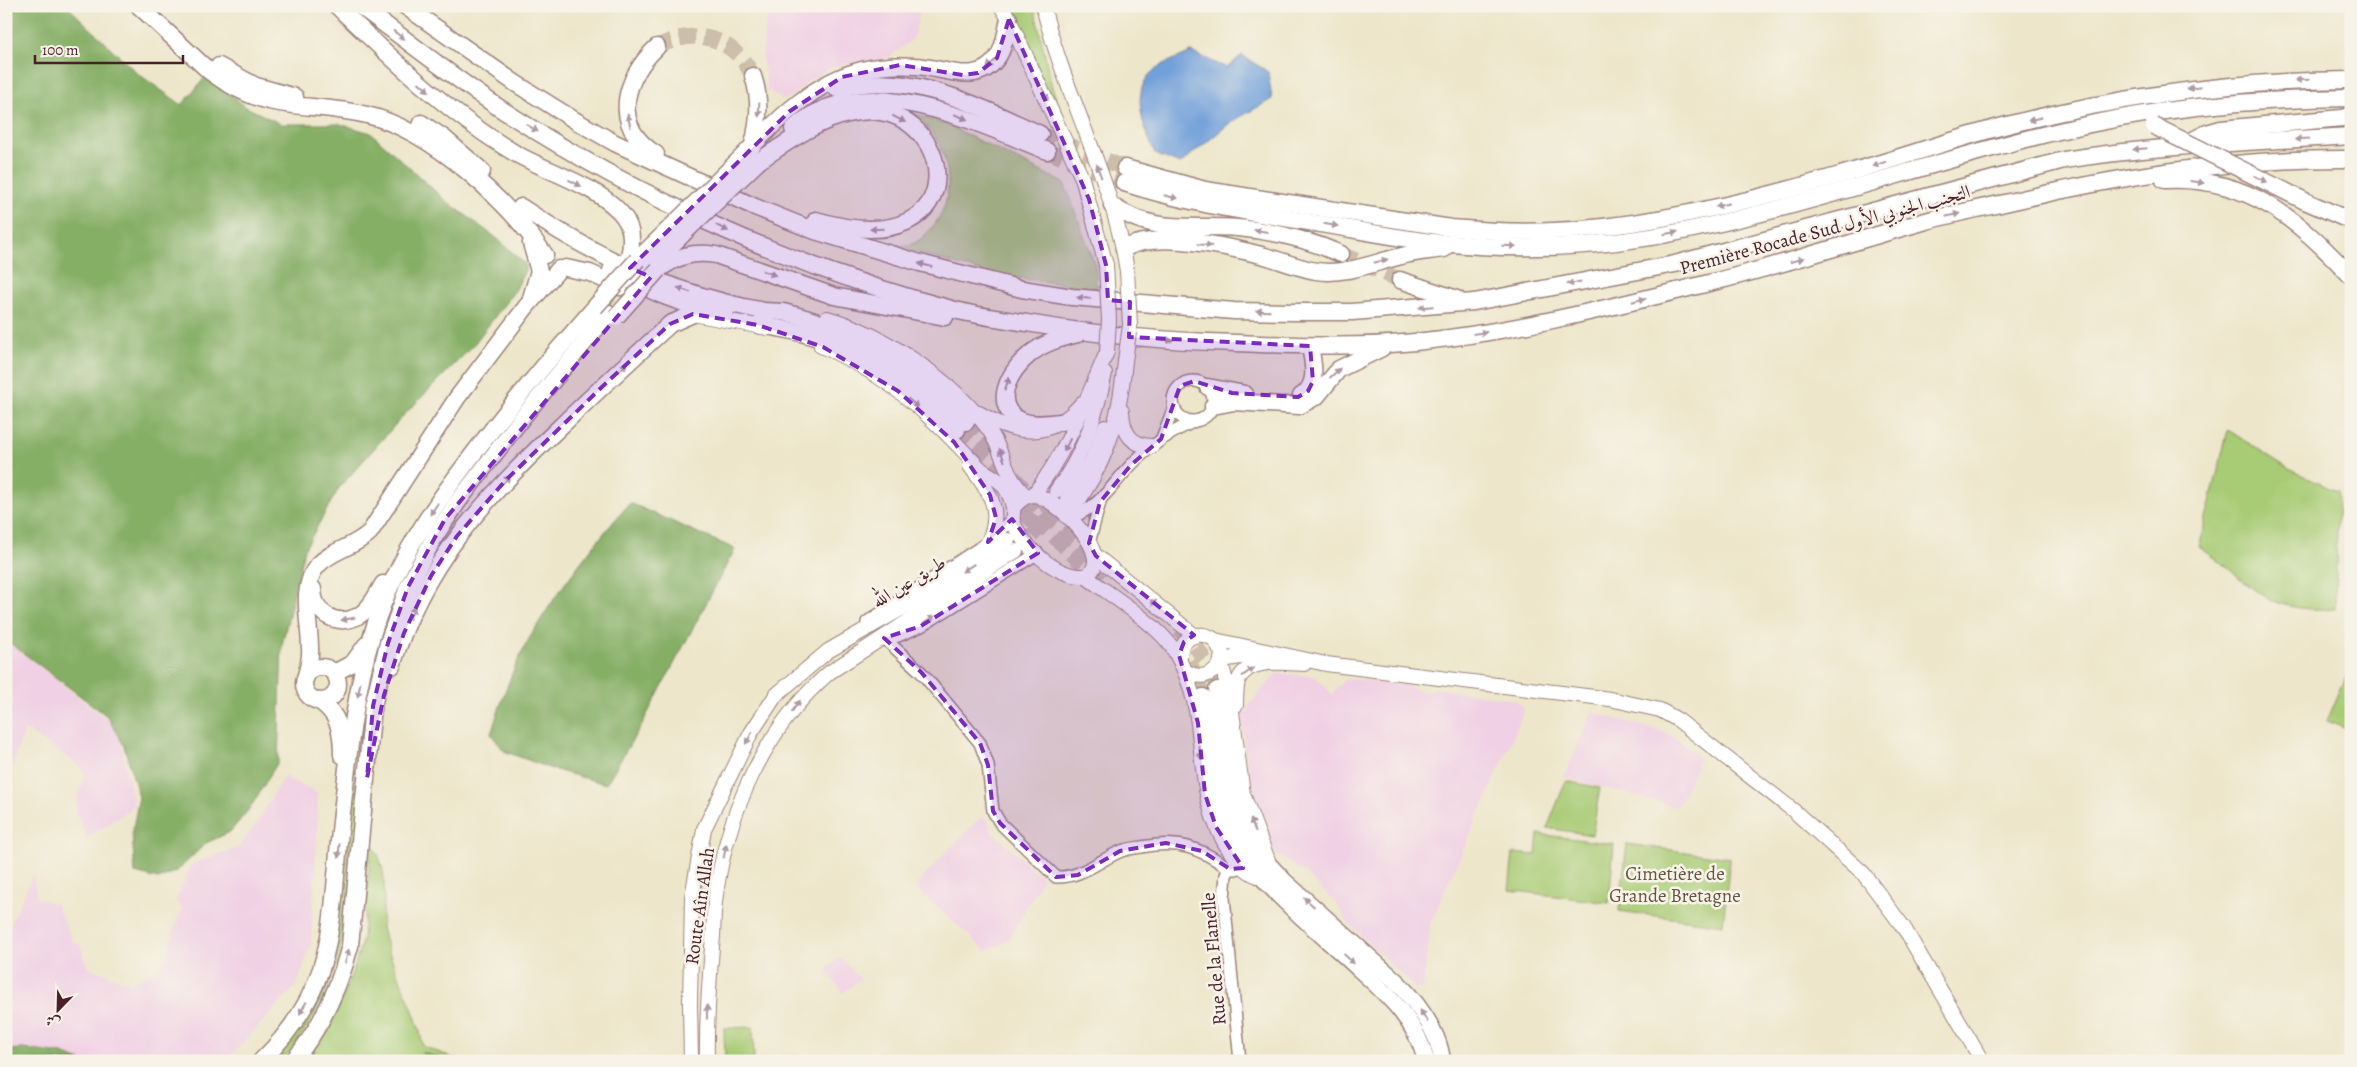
<svg xmlns="http://www.w3.org/2000/svg" width="2357" height="1067" font-family="Alegreya,Amiri,serif">
<style>
.built{fill:#f0d0e4}
.green{fill:#a8cb74;stroke:#797550}
.forest{fill:#86af66;stroke:#686748}
.water{fill:#72a0da;stroke:#5e6082}
.lines{fill:none;stroke-linecap:round;stroke-linejoin:round}
.major-tunnel{stroke:#ccbeaa;stroke-width:14;stroke-dasharray:14 7;stroke-linecap:butt}
.highway-tunnel{stroke:#ccbeaa;stroke-width:16;stroke-dasharray:16 8;stroke-linecap:butt}
.minor-casing{stroke:#9c827a;stroke-width:14}
.major-casing{stroke:#9c827a;stroke-width:16}
.highway-casing{stroke:#9c827a;stroke-width:19}
.minor{stroke:#fff;stroke-width:11}
.major{stroke:#fff;stroke-width:14}
.highway{stroke:#fff;stroke-width:16}
.major-bridge-casing{stroke:#9c827a;stroke-width:16;stroke-linecap:butt}
.highway-bridge-casing{stroke:#9c827a;stroke-width:19;stroke-linecap:butt}
.major-bridge{stroke:#fff;stroke-width:14}
.highway-bridge{stroke:#fff;stroke-width:16}
.oneway{fill:#ae9aa0}
.marked{fill:#7b2cbf;fill-opacity:0.2;stroke:#7b2cbf;stroke-width:4;stroke-dasharray:10 6;stroke-linejoin:round}
.labels{text-anchor:middle;dominant-baseline:central;stroke-width:5;stroke-linejoin:round;paint-order:stroke}
.street-label{font-size:19px;fill:#4a1f2b;stroke:#f7f3e8}
.park-label{font-size:19px;fill:#665341;stroke:#f7f3e8}
</style>
<rect width="100%" height="100%" fill="#f7f3e8"/>
<filter id="ink" filterUnits="userSpaceOnUse"><feTurbulence type="fractalNoise" baseFrequency=".02" numOctaves="2"/><feDisplacementMap in="SourceGraphic" scale="10" xChannelSelector="R" yChannelSelector="G"/><feConvolveMatrix kernelMatrix="1 2 1 2 8 2 1 2 1" color-interpolation-filters="sRGB"/></filter>
<filter id="wash" filterUnits="userSpaceOnUse"><feTurbulence type="fractalNoise" baseFrequency=".0096" numOctaves="4" result="noise"/><feDisplacementMap in="SourceGraphic" scale="20" xChannelSelector="R" yChannelSelector="G"/><feGaussianBlur stdDeviation="1.12" result="paint"/><feColorMatrix in="noise" values="0 0 0 0 0 0 0 0 0 0 0 0 0 0 0 0 0 1.4 0 .05"/><feComposite in="paint" operator="in"/></filter>
<g filter="url(#wash)">
<rect width="100%" height="100%" fill="#ede6ca"/>
<g class="built">
<path d="M 774,6 L 921,6 L 913,39 L 886,59 L 845,64 L 831,68 L 809,81 L 791,97 L 784,100 L 767,90 L 762,55 L 766,22 Z"/>
<path d="M 6,641 L 118,728 L 134,806 L 88,838 L 76,812 L 77,797 L 85,776 L 84,772 L 80,766 L 25,729 L 6,785 Z"/>
<path d="M 1277,673 L 1314,676 L 1332,694 L 1344,680 L 1352,679 L 1411,686 L 1417,690 L 1428,692 L 1435,688 L 1516,700 L 1524,709 L 1513,738 L 1431,922 L 1423,990 L 1416,989 L 1347,922 L 1338,906 L 1306,874 L 1274,853 L 1268,841 L 1251,796 L 1241,714 Z"/>
<path d="M 1592,712 L 1671,734 L 1700,759 L 1677,807 L 1564,777 Z"/>
<path d="M 284,776 L 317,793 L 318,818 L 311,945 L 297,985 L 226,1061 L 81,1061 L 62,1054 L 23,1049 L 6,1050 L 6,934 L 33,874 L 37,898 L 56,904 L 73,942 L 80,944 L 88,967 L 130,983 L 160,968 L 168,956 L 174,928 L 183,907 L 175,902 L 192,864 L 239,847 L 260,818 Z"/>
<path d="M 982,816 L 991,826 L 989,829 L 1043,878 L 1008,941 L 986,951 L 915,887 L 943,855 Z"/>
<path d="M 839,958 L 847,964 L 860,979 L 843,993 L 827,972 L 827,969 Z"/>
</g>
<g class="green">
<path d="M 1009,6 L 1034,6 L 1052,87 L 1086,182 Z"/>
<path d="M 894,107 L 947,125 L 1064,183 L 1095,265 L 1097,289 L 989,274 L 888,244 C 894,245 902,246 908,245 C 917,244 924,236 930,230 C 957,201 952,156 927,127 C 919,118 906,113 894,107 Z"/>
<path d="M 771,136 L 774,139 L 655,254 L 576,343 L 396,602 L 340,952 C 326,995 311,1026 282,1061 L 274,1061 L 312,1010 L 336,950 L 365,697 L 382,631 L 409,566 L 433,523 L 468,473 L 569,344 L 674,231 Z"/>
<path d="M 2228,430 L 2291,470 L 2338,492 L 2335,609 C 2258,613 2255,583 2199,547 Z"/>
<path d="M 2351,665 L 2351,731 L 2327,721 Z"/>
<path d="M 1566,781 L 1600,788 L 1592,835 L 1547,828 Z"/>
<path d="M 1538,834 L 1614,844 L 1609,903 L 1509,890 L 1513,853 L 1536,855 Z"/>
<path d="M 371,842 C 384,863 385,876 384,900 C 384,909 381,918 382,927 C 390,968 416,1004 423,1046 L 460,1061 L 305,1061 L 330,1028 L 355,965 L 363,938 Z"/>
<path d="M 1627,844 L 1730,858 L 1723,925 L 1619,911 Z"/>
<path d="M 753,1027 L 754,1061 L 725,1061 L 724,1028 Z"/>
</g>
<g class="forest">
<path d="M 8,6 L 67,6 L 137,73 L 182,105 L 207,75 L 246,107 L 281,124 L 340,124 L 371,133 L 445,200 L 499,240 L 527,266 L 516,289 L 471,348 L 403,416 L 339,488 L 304,550 L 282,645 L 278,762 L 250,808 L 230,832 L 206,843 L 178,870 L 158,879 L 135,873 L 132,833 L 139,797 L 124,746 L 107,716 L 6,640 Z"/>
<path d="M 630,503 L 735,549 L 642,724 L 606,784 L 549,768 L 504,751 L 491,734 C 502,699 514,663 533,632 C 561,586 594,543 630,503 Z"/>
<path d="M 23,1049 L 62,1054 L 81,1061 L 6,1061 L 6,1050 Z"/>
<path d="M 422,1051 L 422,1052 L 448,1061 L 426,1061 Z"/>
</g>
<path class="water" d="M 1191,52 L 1227,68 L 1242,55 L 1268,72 L 1272,99 L 1230,123 L 1180,164 L 1155,154 C 1145,130 1130,96 1150,74 C 1159,64 1179,58 1191,52 Z"/>
</g>
<g filter="url(#ink)">
<g class="lines">
<g class="major-tunnel">
<path d="M 1010,539 L 1054,493"/>
<path d="M 1017,551 L 1066,500"/>
</g>
<g class="highway-tunnel">
<path d="M 657,47 C 696,26 733,37 753,76"/>
<path d="M 1040,134 L 1125,168"/>
<path d="M 1047,151 L 1124,183"/>
<path d="M 1341,254 L 1400,280"/>
<path d="M 966,422 C 1008,472 1050,522 1101,564"/>
<path d="M 957,430 L 1005,488 L 1100,581"/>
<path d="M 1179,629 C 1201,648 1207,664 1217,690"/>
<path d="M 1175,642 L 1190,664 L 1203,697"/>
</g>
<defs>
<g id="minor">
<circle cx="1193" cy="401" r="20"/>
<path d="M 1162,438 L 1174,407"/>
<path d="M 1069,519 C 1105,504 1111,484 1137,459 C 1155,442 1173,431 1195,421"/>
<path d="M 1089,543 L 1100,502"/>
<path d="M 867,622 L 988,542 L 1012,519"/>
<path d="M 884,638 L 921,672 L 980,743 L 988,765 L 993,811 L 1000,823 L 1056,877 C 1080,878 1097,862 1119,852 C 1125,849 1134,848 1141,847 C 1179,840 1199,847 1230,869"/>
<path d="M 886,638 L 898,636 L 921,626 L 1038,553"/>
<path d="M 1236,869 L 1230,869 L 1226,875 L 1224,898 L 1240,1061"/>
</g>
<g id="major">
<path d="M 1001,6 L 1009,19 L 1082,178 L 1106,265"/>
<path d="M 1043,6 C 1065,96 1113,179 1127,271"/>
<path d="M 693,314 L 768,328"/>
<path d="M 827,318 C 884,334 954,381 989,430 C 999,444 1002,460 1010,475 C 1014,483 1020,490 1026,496"/>
<path d="M 821,346 C 861,363 898,388 929,417 C 947,433 963,451 980,468 C 987,474 995,477 1001,483 C 1007,489 1011,498 1013,507 C 1014,512 1012,517 1013,522 C 1023,547 1057,578 1085,576 C 1120,560 1054,494 1032,495 C 1024,496 1018,502 1013,508"/>
<path d="M 1122,411 C 1123,431 1130,446 1152,446"/>
<path d="M 979,413 C 1018,436 1051,440 1082,403"/>
<path d="M 970,466 C 990,492 1003,510 988,542"/>
<path d="M 1056,491 C 1083,456 1096,416 1105,373"/>
<path d="M 1033,495 C 1067,452 1085,402 1107,352"/>
<path d="M 1067,499 L 1092,459 L 1105,427"/>
<path d="M 1067,517 C 1106,466 1119,424 1125,361"/>
<path d="M 1096,556 L 1194,635"/>
<path d="M 1085,576 C 1109,594 1162,627 1175,652 C 1187,673 1195,700 1198,724 C 1204,770 1203,815 1232,854 C 1241,865 1247,873 1261,877"/>
<path d="M 1215,640 L 1222,653 L 1221,662 L 1230,697 L 1243,794 L 1268,860"/>
<path d="M 1221,660 L 1261,654"/>
<path d="M 1180,661 C 1178,640 1197,627 1215,640 L 1326,664 L 1610,699 L 1660,710 L 1678,720 L 1794,811 L 1863,873 L 1904,928 L 1982,1061"/>
<path d="M 1184,670 C 1199,680 1212,677 1221,662"/>
<path d="M 1236,705 C 1236,697 1236,689 1238,681 C 1247,657 1284,663 1304,664"/>
<path d="M 691,1061 L 690,1004 L 692,897 L 704,829 L 751,733 L 776,695 L 828,651 L 922,597 L 1008,540"/>
<path d="M 707,1061 C 706,1022 709,985 712,947 C 714,932 713,917 715,902 C 725,817 764,728 830,672 L 1016,551"/>
</g>
<g id="highway">
<path d="M 139,6 L 209,71 C 268,116 303,100 367,115 C 431,130 508,201 545,255"/>
<path d="M 337,6 C 392,59 447,112 513,152 C 545,171 593,184 619,211 C 632,224 633,239 629,257"/>
<path d="M 360,6 C 408,41 455,79 504,111 C 642,200 796,269 955,310 C 978,316 1003,319 1027,323 C 1097,335 1166,341 1236,343 C 1296,345 1355,348 1415,342 C 1516,332 1615,306 1713,282 C 1785,264 1855,241 1926,221 C 1956,213 1987,207 2018,200 C 2128,174 2238,158 2351,159"/>
<path d="M 405,6 L 515,83 L 576,121 L 615,143 L 755,207 L 815,231 L 920,263 L 1022,289 L 1072,297 L 1234,311 L 1294,312 L 1352,312 L 1474,302 L 1675,264 L 2064,160 C 2159,145 2255,142 2351,136"/>
<path d="M 219,66 L 256,86 L 295,97"/>
<path d="M 753,76 C 761,100 759,120 753,145"/>
<path d="M 837,89 C 909,69 975,105 1040,134"/>
<path d="M 421,123 L 444,138 L 482,171"/>
<path d="M 793,129 C 861,65 976,123 1047,151"/>
<path d="M 2189,142 L 2207,133 L 2221,129 L 2342,118 L 2351,116"/>
<path d="M 746,153 C 777,119 816,81 862,70 C 879,66 898,65 915,66 C 943,67 977,87 997,58 C 1005,47 1006,31 1009,19"/>
<path d="M 656,154 C 610,126 624,78 657,47"/>
<path d="M 759,161 C 789,141 817,120 853,113 C 957,93 984,270 816,220"/>
<path d="M 1125,168 L 1205,190 L 1451,228 C 1485,231 1519,233 1553,231 C 1646,227 1748,202 1837,176 C 1890,161 1942,143 1996,128 C 2113,97 2230,81 2351,80"/>
<path d="M 2164,180 C 2247,175 2297,219 2351,276"/>
<path d="M 1124,183 C 1188,204 1254,213 1321,224 C 1358,230 1395,238 1432,242 C 1504,250 1579,249 1651,237 C 1802,211 1946,154 2095,123 C 2179,106 2265,99 2351,98"/>
<path d="M 2305,201 L 2351,221"/>
<path d="M 1112,206 C 1156,235 1189,224 1238,228 C 1273,231 1309,240 1341,254"/>
<path d="M 521,207 C 571,240 623,269 680,289 C 707,298 736,306 764,311 C 772,312 780,311 787,313 C 857,330 918,369 966,422"/>
<path d="M 1124,249 C 1155,230 1230,247 1265,256 C 1282,261 1299,268 1316,271 C 1347,276 1380,260 1410,254 C 1421,251 1432,251 1444,249"/>
<path d="M 637,260 L 670,228"/>
<path d="M 652,265 L 683,234"/>
<path d="M 566,268 L 590,273 L 620,287"/>
<path d="M 611,270 C 648,290 683,308 726,311"/>
<path d="M 658,270 C 677,256 693,251 716,255 L 834,296 L 945,317"/>
<path d="M 1400,280 L 1457,299"/>
<path d="M 531,298 L 539,271 L 531,243"/>
<path d="M 758,325 C 838,334 902,371 957,430"/>
<path d="M 1208,387 L 1245,394"/>
<path d="M 1301,396 C 1319,385 1313,363 1310,346"/>
<path d="M 1213,406 L 1234,402 L 1299,406 L 1317,396 L 1339,369 L 1382,348"/>
<path d="M 1061,422 C 1048,423 1034,426 1022,421 C 989,407 1010,370 1029,355 C 1043,343 1061,338 1078,334"/>
<path d="M 313,589 C 313,612 335,627 356,617 C 369,611 376,596 383,584"/>
<path d="M 392,666 C 422,565 485,498 560,427 C 596,392 633,358 670,324 L 693,314"/>
<circle cx="321" cy="684" r="17"/>
<path d="M 334,673 L 353,663 L 366,645"/>
<path d="M 305,679 C 308,669 311,658 310,648 C 310,623 299,586 318,565 C 332,550 355,547 370,532 L 457,398 L 526,307 L 559,269"/>
<path d="M 1217,690 L 1223,721 L 1230,798 L 1246,838 L 1255,850 L 1284,881 L 1398,983 C 1418,1004 1439,1031 1442,1061"/>
<path d="M 1203,697 C 1216,751 1210,806 1243,853 C 1271,894 1322,934 1358,968 C 1387,994 1417,1021 1426,1061"/>
<path d="M 319,701 C 339,714 342,731 342,755"/>
<path d="M 261,1061 C 339,986 330,920 341,822 C 348,758 354,694 373,632 C 397,553 448,485 499,421 C 530,382 562,344 595,307"/>
<path d="M 293,1061 C 322,1027 339,988 350,946 L 373,706 L 388,643 L 408,587 L 435,536 L 457,503 L 522,418 L 609,313"/>
</g>
</defs>
<use href="#minor" class="minor-casing"/>
<use href="#major" class="major-casing"/>
<use href="#highway" class="highway-casing"/>
<use href="#minor" class="minor"/>
<use href="#major" class="major"/>
<use href="#highway" class="highway"/>
<defs>
<g id="major-bridge">
<path d="M 1106,265 L 1109,320 L 1107,352"/>
<path d="M 1125,361 L 1130,325 L 1127,271"/>
</g>
<g id="highway-bridge">
<path d="M 2154,126 L 2305,201"/>
<path d="M 670,228 L 746,153"/>
<path d="M 683,234 L 759,161"/>
<path d="M 595,307 L 637,260"/>
<path d="M 616,317 L 658,270"/>
</g>
</defs>
<use href="#major-bridge" class="major-bridge-casing"/>
<use href="#highway-bridge" class="highway-bridge-casing"/>
<use href="#major-bridge" class="major-bridge"/>
<use href="#highway-bridge" class="highway-bridge"/>
</g>
<defs><path id="oneway-solid" d="M-6-.8H1V-3.2L6.5 0L1 3.2V.8H-6Z" transform="scale(1.25)"/></defs>
<g class="oneway">
<use href="#oneway-solid" transform="translate(399 35) rotate(36)"/>
<use href="#oneway-solid" transform="translate(992 63) rotate(136)"/>
<use href="#oneway-solid" transform="translate(2302 80) rotate(178)"/>
<use href="#oneway-solid" transform="translate(424 87) rotate(42)"/>
<use href="#oneway-solid" transform="translate(2194 88) rotate(174)"/>
<use href="#oneway-solid" transform="translate(1045 94) rotate(65)"/>
<use href="#oneway-solid" transform="translate(759 110) rotate(92)"/>
<use href="#oneway-solid" transform="translate(961 117) rotate(22)"/>
<use href="#oneway-solid" transform="translate(899 119) rotate(27)"/>
<use href="#oneway-solid" transform="translate(2035 119) rotate(166)"/>
<use href="#oneway-solid" transform="translate(629 121) rotate(-103)"/>
<use href="#oneway-solid" transform="translate(532 128) rotate(32)"/>
<use href="#oneway-solid" transform="translate(2302 139) rotate(177)"/>
<use href="#oneway-solid" transform="translate(2140 149) rotate(175)"/>
<use href="#oneway-solid" transform="translate(1879 164) rotate(162)"/>
<use href="#oneway-solid" transform="translate(1099 171) rotate(-110)"/>
<use href="#oneway-solid" transform="translate(2261 179) rotate(26)"/>
<use href="#oneway-solid" transform="translate(2197 182) rotate(8)"/>
<use href="#oneway-solid" transform="translate(575 183) rotate(27)"/>
<use href="#oneway-solid" transform="translate(1171 197) rotate(13)"/>
<use href="#oneway-solid" transform="translate(1722 205) rotate(166)"/>
<use href="#oneway-solid" transform="translate(1953 215) rotate(-13)"/>
<use href="#oneway-solid" transform="translate(1331 225) rotate(9)"/>
<use href="#oneway-solid" transform="translate(722 228) rotate(26)"/>
<use href="#oneway-solid" transform="translate(877 229) rotate(179)"/>
<use href="#oneway-solid" transform="translate(1261 231) rotate(-172)"/>
<use href="#oneway-solid" transform="translate(1671 233) rotate(-10)"/>
<use href="#oneway-solid" transform="translate(1205 245) rotate(7)"/>
<use href="#oneway-solid" transform="translate(1509 246) rotate(1)"/>
<use href="#oneway-solid" transform="translate(1797 260) rotate(-17)"/>
<use href="#oneway-solid" transform="translate(1381 261) rotate(-14)"/>
<use href="#oneway-solid" transform="translate(925 265) rotate(-165)"/>
<use href="#oneway-solid" transform="translate(769 273) rotate(20)"/>
<use href="#oneway-solid" transform="translate(1574 283) rotate(169)"/>
<use href="#oneway-solid" transform="translate(684 290) rotate(-161)"/>
<use href="#oneway-solid" transform="translate(1084 298) rotate(-175)"/>
<use href="#oneway-solid" transform="translate(1639 300) rotate(-13)"/>
<use href="#oneway-solid" transform="translate(1426 307) rotate(175)"/>
<use href="#oneway-solid" transform="translate(1263 311) rotate(-179)"/>
<use href="#oneway-solid" transform="translate(1480 333) rotate(-8)"/>
<use href="#oneway-solid" transform="translate(1166 340) rotate(4)"/>
<use href="#oneway-solid" transform="translate(622 368) rotate(-43)"/>
<use href="#oneway-solid" transform="translate(1335 373) rotate(-42)"/>
<use href="#oneway-solid" transform="translate(1007 384) rotate(-70)"/>
<use href="#oneway-solid" transform="translate(913 403) rotate(40)"/>
<use href="#oneway-solid" transform="translate(1067 445) rotate(117)"/>
<use href="#oneway-solid" transform="translate(1002 455) rotate(-112)"/>
<use href="#oneway-solid" transform="translate(505 481) rotate(-46)"/>
<use href="#oneway-solid" transform="translate(434 509) rotate(123)"/>
<use href="#oneway-solid" transform="translate(968 568) rotate(147)"/>
<use href="#oneway-solid" transform="translate(1156 604) rotate(-141)"/>
<use href="#oneway-solid" transform="translate(412 613) rotate(-66)"/>
<use href="#oneway-solid" transform="translate(348 619) rotate(169)"/>
<use href="#oneway-solid" transform="translate(929 620) rotate(-33)"/>
<use href="#oneway-solid" transform="translate(1248 672) rotate(-36)"/>
<use href="#oneway-solid" transform="translate(359 690) rotate(101)"/>
<use href="#oneway-solid" transform="translate(796 706) rotate(-54)"/>
<use href="#oneway-solid" transform="translate(749 738) rotate(119)"/>
<use href="#oneway-solid" transform="translate(1200 752) rotate(84)"/>
<use href="#oneway-solid" transform="translate(1253 825) rotate(-111)"/>
<use href="#oneway-solid" transform="translate(339 851) rotate(94)"/>
<use href="#oneway-solid" transform="translate(725 851) rotate(-79)"/>
<use href="#oneway-solid" transform="translate(1309 902) rotate(-138)"/>
<use href="#oneway-solid" transform="translate(347 956) rotate(-75)"/>
<use href="#oneway-solid" transform="translate(1349 959) rotate(43)"/>
<use href="#oneway-solid" transform="translate(303 1008) rotate(119)"/>
<use href="#oneway-solid" transform="translate(707 1012) rotate(-89)"/>
<use href="#oneway-solid" transform="translate(1424 1016) rotate(-122)"/>
</g>
</g>
<path class="marked" d="M 1009,19 L 1089,199 L 1106,265 L 1108,300 L 1130,302 L 1129,337 L 1310,346 L 1313,381 L 1308,391 L 1298,397 L 1232,393 L 1194,381 L 1180,386 L 1161,439 L 1131,465 L 1100,502 L 1089,543 L 1096,556 L 1194,635 L 1184,642 L 1179,655 L 1198,723 L 1205,794 L 1216,827 L 1243,868 L 1230,869 L 1202,851 L 1166,843 L 1120,851 L 1078,875 L 1056,877 L 1000,823 L 993,811 L 988,765 L 980,743 L 921,672 L 884,638 L 921,626 L 1038,553 L 1012,519 L 988,542 L 996,518 L 990,495 L 954,442 L 898,391 L 823,347 L 758,325 L 693,314 L 670,324 L 604,385 L 505,481 L 457,536 L 431,576 L 404,633 L 384,695 L 367,778 L 373,706 L 388,643 L 408,587 L 445,519 L 651,277 L 630,268 L 790,111 L 842,77 L 900,65 L 963,75 L 978,73 L 997,58 Z"/>
<g class="labels">
<g class="street-label">
<text transform="translate(1825 230) rotate(-15)">Première Rocade Sud التجنب الجنوبي الأول</text>
<text transform="translate(909 582) rotate(-31)">طريق عين الله</text>
<text transform="translate(700 906) rotate(-82)">Route Aîn Allah</text>
<text transform="translate(1214 959) rotate(-95)">Rue de la Flanelle</text>
</g>
<g class="park-label">
<text x="1675" y="874">Cimetière de<tspan x="1675" dy="22">Grande Bretagne</tspan></text>
</g>
</g>
<rect width="2357" height="1067" fill="none" stroke="#f7f3e8" stroke-width="25"/>
<g transform="translate(58 1010) rotate(203)" stroke="#f7f3e8" stroke-width="4" paint-order="stroke">
<path d="M0-4L9 19L0 12L-9 19Z" fill="#4a1f2b"/>
<text y="-8" font-size="14" font-weight="bold" text-anchor="middle" fill="#4a1f2b">ش</text>
</g>
<path d="M35 55v8h148v-8" fill="none" stroke="#4a1f2b" stroke-width="2.5"/>
<text x="42" y="55" font-size="15" fill="#4a1f2b" stroke="#f7f3e8" stroke-width="4" paint-order="stroke">100 m</text>
</svg>
